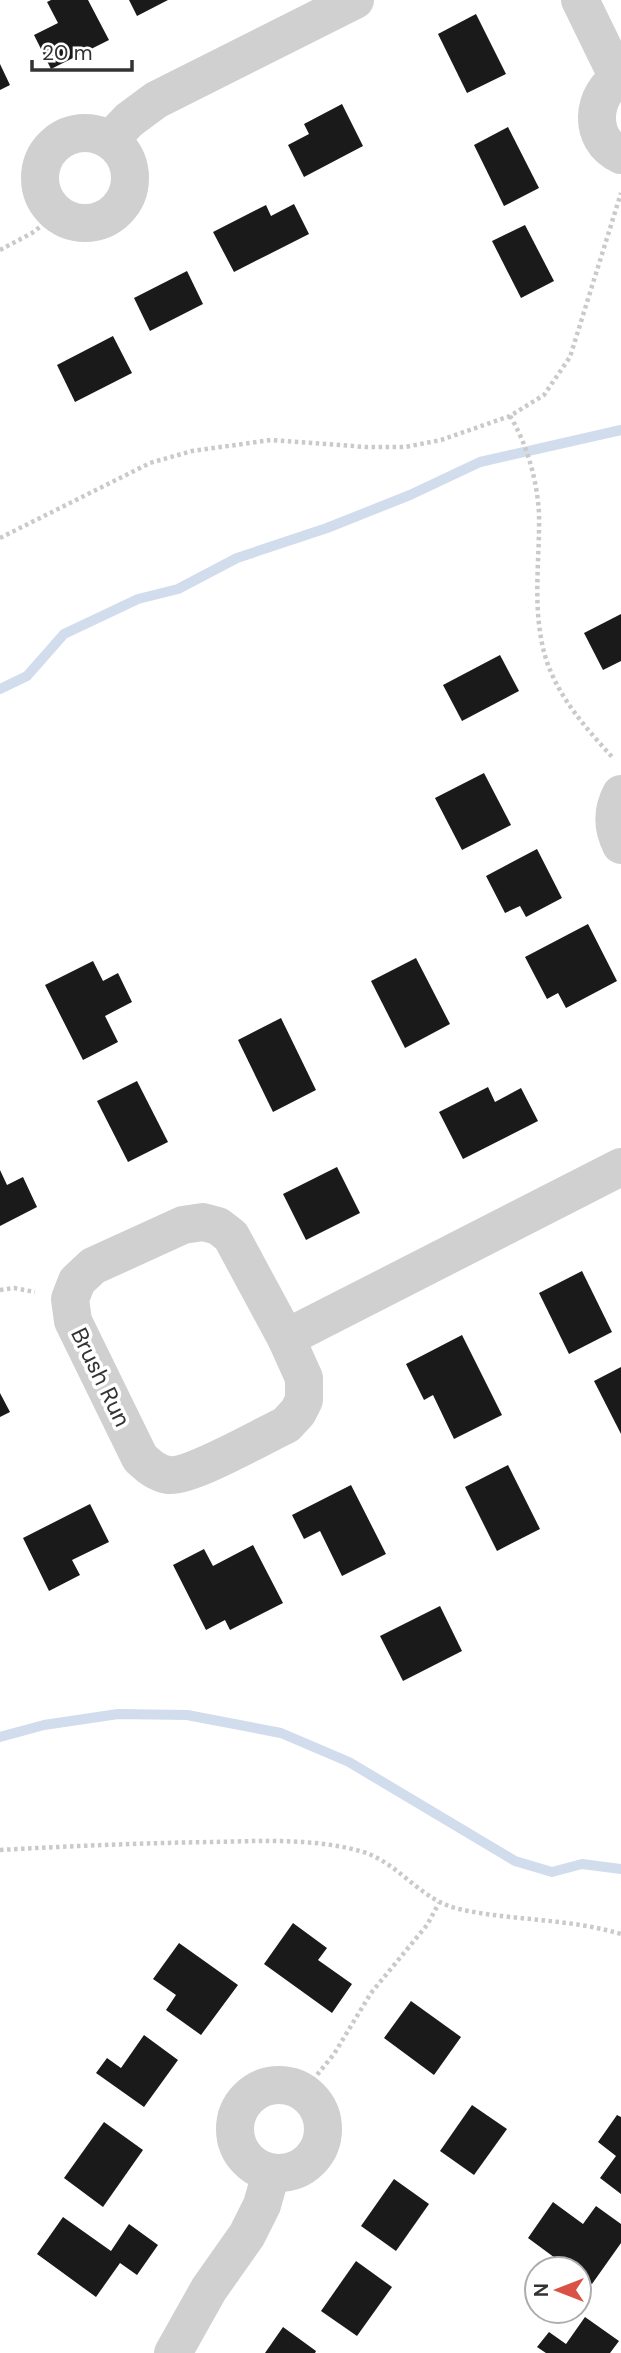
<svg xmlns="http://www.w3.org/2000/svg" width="621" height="2353" font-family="'DM Sans',sans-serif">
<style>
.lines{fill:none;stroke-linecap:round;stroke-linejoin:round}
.stream{stroke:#d1ddec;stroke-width:10}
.building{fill:#1a1a1a}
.path{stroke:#cacaca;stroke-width:4.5;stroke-dasharray:3.5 3.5;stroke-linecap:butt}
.minor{stroke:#d0d0d0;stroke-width:38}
.labels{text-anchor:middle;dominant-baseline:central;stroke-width:7;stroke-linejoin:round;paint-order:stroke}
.street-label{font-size:23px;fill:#333;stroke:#fff}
</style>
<rect width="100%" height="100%" fill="#fff"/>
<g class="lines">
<g class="stream">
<path d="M 0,689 L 27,676 L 64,634 L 138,599 L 178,589 L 237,558 L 327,528 L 410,495 L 480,462 L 621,430"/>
<path d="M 0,1737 L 44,1725 L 118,1714 L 187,1715 L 281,1733 L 349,1762 L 515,1861 L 552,1872 L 582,1864 L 621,1869"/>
</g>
</g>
<g class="building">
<path d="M 51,0 L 88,0 L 109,40 L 51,69 L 34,35 L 58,23 L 47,2 Z"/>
<path d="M 129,0 L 168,0 L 137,16 Z"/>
<path d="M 476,14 L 506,74 L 467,93 L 438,34 Z"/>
<path d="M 0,64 L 10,85 L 0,90 Z"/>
<path d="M 342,104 L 363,146 L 304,177 L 288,145 L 309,134 L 304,124 Z"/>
<path d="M 508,127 L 539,188 L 504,206 L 474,145 Z"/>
<path d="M 294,204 L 309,234 L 234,272 L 213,232 L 266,205 L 271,216 Z"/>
<path d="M 525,225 L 554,281 L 521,298 L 492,241 Z"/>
<path d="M 187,271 L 203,304 L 150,331 L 134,298 Z"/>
<path d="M 113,336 L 132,373 L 75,402 L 57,365 Z"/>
<path d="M 621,614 L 621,661 L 603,670 L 584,633 Z"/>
<path d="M 500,655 L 519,691 L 462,721 L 443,685 Z"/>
<path d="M 484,773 L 511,825 L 462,850 L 435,798 Z"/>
<path d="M 537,849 L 562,898 L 526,917 L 520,906 L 505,913 L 486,876 Z"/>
<path d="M 588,924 L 617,981 L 566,1008 L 558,993 L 547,999 L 525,957 Z"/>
<path d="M 416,958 L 450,1024 L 405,1048 L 371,981 Z"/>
<path d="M 93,961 L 103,981 L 118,973 L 132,1002 L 105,1016 L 118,1042 L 83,1060 L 45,985 Z"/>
<path d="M 281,1018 L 316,1090 L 273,1112 L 238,1040 Z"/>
<path d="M 137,1081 L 168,1142 L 128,1162 L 97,1101 Z"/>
<path d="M 488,1087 L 495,1102 L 521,1088 L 538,1121 L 463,1159 L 439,1112 Z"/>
<path d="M 337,1167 L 360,1213 L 306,1240 L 283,1194 Z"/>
<path d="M 0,1170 L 7,1185 L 23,1177 L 37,1207 L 0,1226 Z"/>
<path d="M 582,1271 L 612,1332 L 569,1354 L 539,1293 Z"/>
<path d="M 462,1335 L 502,1415 L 454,1439 L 433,1395 L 424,1400 L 406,1364 Z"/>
<path d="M 621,1367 L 621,1434 L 594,1381 Z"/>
<path d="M 0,1393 L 10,1412 L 0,1417 Z"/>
<path d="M 508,1465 L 540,1529 L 497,1551 L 465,1487 Z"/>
<path d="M 351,1485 L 386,1554 L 342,1576 L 320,1531 L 304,1539 L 292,1515 Z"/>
<path d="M 90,1504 L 109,1542 L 72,1560 L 80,1575 L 49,1591 L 23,1538 Z"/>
<path d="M 253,1545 L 283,1603 L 230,1630 L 225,1620 L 206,1630 L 173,1565 L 204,1549 L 213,1566 Z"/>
<path d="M 440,1606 L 462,1651 L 403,1681 L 380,1636 Z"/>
<path d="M 293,1923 L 327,1948 L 318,1960 L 352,1984 L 332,2013 L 264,1964 Z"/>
<path d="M 179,1943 L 238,1985 L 201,2035 L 166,2010 L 176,1995 L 153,1979 Z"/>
<path d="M 411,2001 L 461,2037 L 434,2075 L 384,2038 Z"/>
<path d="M 144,2035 L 178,2060 L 144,2107 L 96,2073 L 107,2058 L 121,2068 Z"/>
<path d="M 472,2105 L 507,2129 L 474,2175 L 440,2151 Z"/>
<path d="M 617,2115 L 621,2117 L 621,2194 L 600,2178 L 616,2156 L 598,2142 Z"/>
<path d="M 104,2122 L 143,2150 L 103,2207 L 64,2178 Z"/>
<path d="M 394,2179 L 429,2204 L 396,2251 L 361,2226 Z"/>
<path d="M 553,2202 L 583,2224 L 596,2206 L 621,2224 L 621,2243 L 592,2284 L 579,2275 L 579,2269 L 570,2269 L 528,2238 Z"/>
<path d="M 63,2217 L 111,2251 L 129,2224 L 158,2245 L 137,2275 L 120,2263 L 96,2297 L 37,2254 Z"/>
<path d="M 356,2261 L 392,2287 L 357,2336 L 321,2311 Z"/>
<path d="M 585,2317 L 619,2341 L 610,2353 L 546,2353 L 537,2347 L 549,2332 L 566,2344 Z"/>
<path d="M 283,2327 L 316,2351 L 315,2353 L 265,2353 Z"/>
</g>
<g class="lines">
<g class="path">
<path d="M 0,250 L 32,233 L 57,214"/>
<path d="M 510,416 C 527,444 537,480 539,513 C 540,560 532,605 544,652 C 555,694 585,727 613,758"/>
<path d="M 0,538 L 150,463 L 192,451 L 271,440 L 366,447 L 405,447 L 441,440 L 510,416 L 544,395 L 570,357 L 621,193"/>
<path d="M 0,1290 L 14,1288 L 35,1292"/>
<path d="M 0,1850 C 71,1846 141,1843 212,1842 C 260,1841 313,1838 360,1851 C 398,1861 419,1900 459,1909 C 512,1921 568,1918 621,1934"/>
<path d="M 304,2091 L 334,2054 L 371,1993 L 427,1925 L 439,1903"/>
</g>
<g class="minor">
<path d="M 580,0 L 618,78"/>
<path d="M 621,77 C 591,93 587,140 621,155"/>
<circle cx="85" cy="178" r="45"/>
<path d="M 110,140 L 129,120 L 156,100 L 355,0"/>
<path d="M 621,794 C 612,811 612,827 621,845"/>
<path d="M 203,1222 L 218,1226 L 231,1236 L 286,1338 L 304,1378 L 304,1400 L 298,1412 L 286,1425 C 262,1436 190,1478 168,1475 C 156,1473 149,1466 140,1458 L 73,1321 L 70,1299 L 77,1281 L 93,1266 L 183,1225 Z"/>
<path d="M 286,1338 L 621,1167"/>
<circle cx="279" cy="2129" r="44"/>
<path d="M 173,2353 L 209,2289 L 247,2235 L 262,2205 L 271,2173"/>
</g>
</g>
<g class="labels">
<g class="street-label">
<text transform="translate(101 1377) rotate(64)">Brush Run</text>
</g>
</g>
<g transform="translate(558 2290) rotate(270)"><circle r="33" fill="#ffffff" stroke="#adadad" stroke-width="2"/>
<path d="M0-5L12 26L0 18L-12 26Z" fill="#d95245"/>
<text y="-10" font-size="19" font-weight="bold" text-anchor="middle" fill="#333333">N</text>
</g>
<path d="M32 60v10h100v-10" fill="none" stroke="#333333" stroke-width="3.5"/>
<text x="42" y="60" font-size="21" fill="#333333" stroke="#ffffff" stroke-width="5" paint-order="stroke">20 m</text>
</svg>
